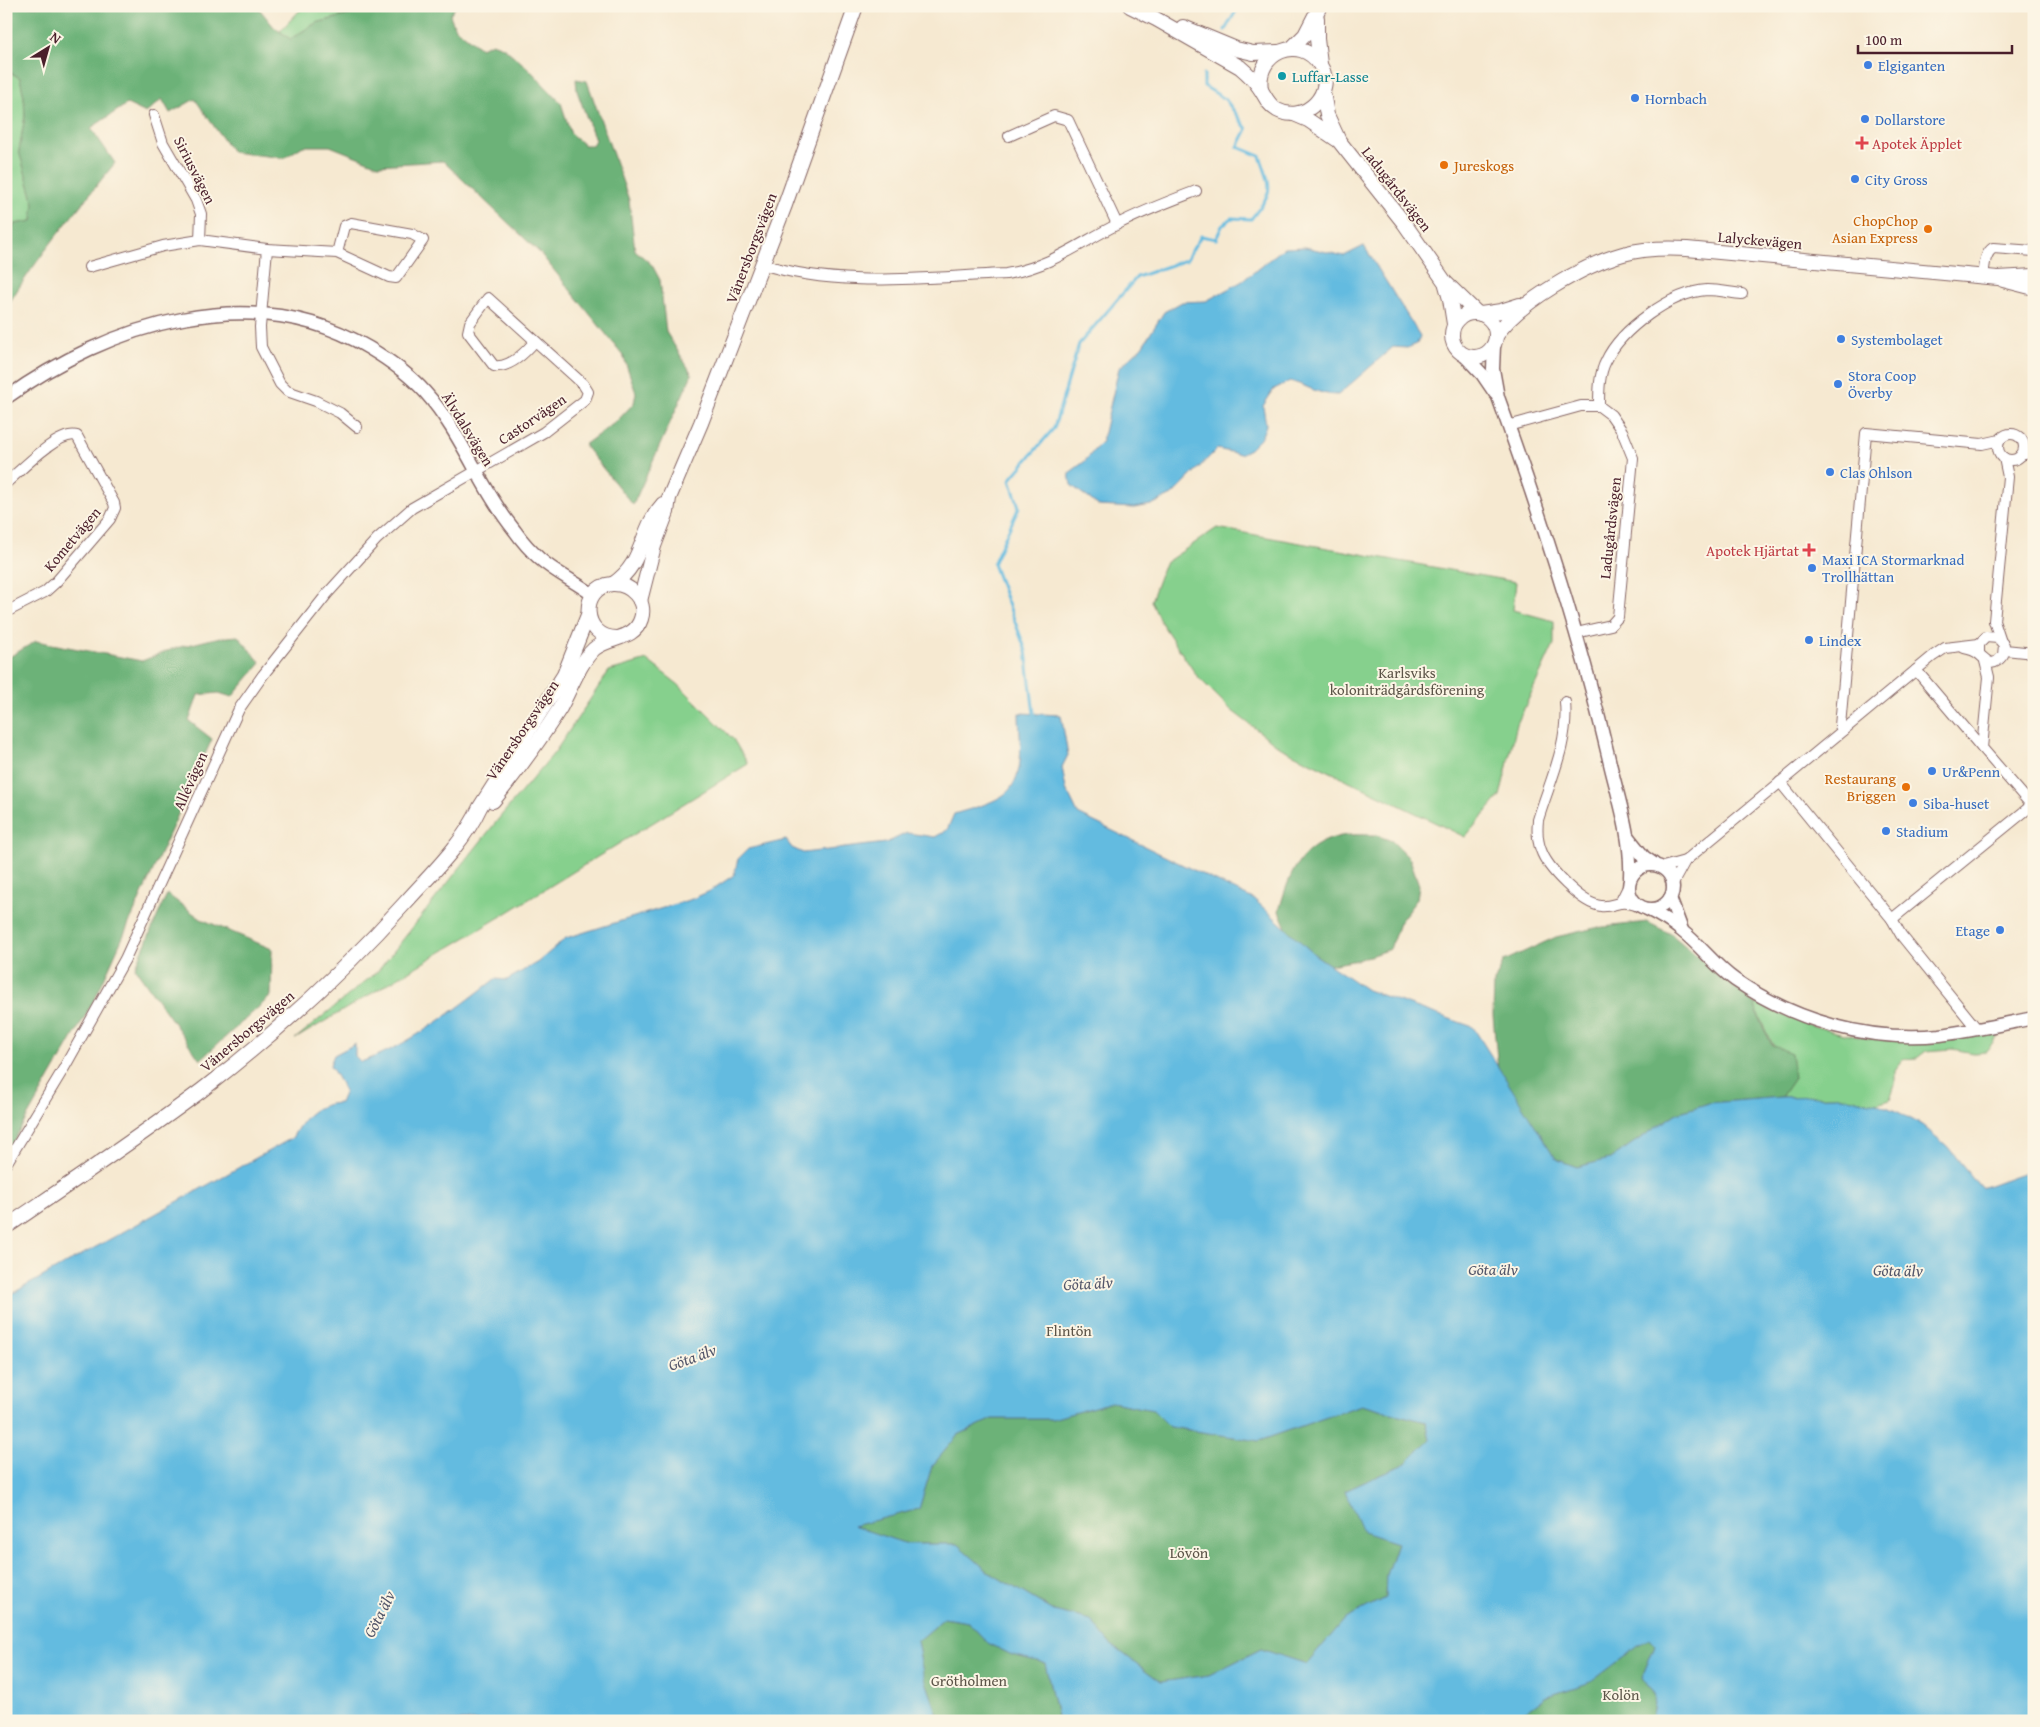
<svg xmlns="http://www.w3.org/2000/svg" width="2040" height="1727" font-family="'Gentium Book Plus',serif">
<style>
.green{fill:#86d08d;stroke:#68785c}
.forest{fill:#6cb278;stroke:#5b6852}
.water{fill:#63bbe0;stroke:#566d86;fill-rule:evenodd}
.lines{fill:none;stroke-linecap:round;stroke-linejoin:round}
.stream{stroke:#63bbe0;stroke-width:3}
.minor-casing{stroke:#866665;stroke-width:12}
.tertiary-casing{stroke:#866665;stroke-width:15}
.secondary-casing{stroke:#866665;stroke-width:16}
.minor{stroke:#fff;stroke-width:10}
.tertiary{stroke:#fff;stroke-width:12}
.secondary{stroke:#fff;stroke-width:14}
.shop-dot{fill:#3f7fe0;stroke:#fcf5e5;stroke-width:2}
.culture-dot{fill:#0f9aa8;stroke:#fcf5e5;stroke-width:2}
.health-dot{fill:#e0444e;stroke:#fcf5e5;stroke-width:2}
.food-dot{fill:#e8710a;stroke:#fcf5e5;stroke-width:2}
.labels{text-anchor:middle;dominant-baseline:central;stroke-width:4;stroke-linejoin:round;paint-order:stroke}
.shop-label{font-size:15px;fill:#366cbe;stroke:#fcf5e5;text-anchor:start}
.culture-label{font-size:15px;fill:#0d838f;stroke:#fcf5e5;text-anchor:start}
.health-label{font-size:15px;fill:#be3a42;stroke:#fcf5e5;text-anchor:start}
.food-label{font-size:15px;fill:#c56008;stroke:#fcf5e5;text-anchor:end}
.street-label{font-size:15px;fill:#4a1f2b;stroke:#fcf5e5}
.park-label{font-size:15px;fill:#5c5448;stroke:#fcf5e5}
.water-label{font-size:16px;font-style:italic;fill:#53566a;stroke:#fcf5e5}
</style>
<rect width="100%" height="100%" fill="#fcf5e5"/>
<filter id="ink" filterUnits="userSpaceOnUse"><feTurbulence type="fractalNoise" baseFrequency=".02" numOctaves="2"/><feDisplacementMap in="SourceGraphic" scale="10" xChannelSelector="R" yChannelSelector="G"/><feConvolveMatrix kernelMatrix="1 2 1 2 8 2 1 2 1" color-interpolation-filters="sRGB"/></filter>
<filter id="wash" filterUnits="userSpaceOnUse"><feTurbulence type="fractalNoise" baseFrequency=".0096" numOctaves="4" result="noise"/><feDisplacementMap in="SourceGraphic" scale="20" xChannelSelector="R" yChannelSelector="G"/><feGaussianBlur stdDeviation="1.12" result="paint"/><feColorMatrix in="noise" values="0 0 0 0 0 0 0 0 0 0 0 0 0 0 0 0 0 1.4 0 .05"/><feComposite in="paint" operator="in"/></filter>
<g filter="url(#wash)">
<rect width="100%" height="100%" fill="#f6e9d1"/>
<g class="green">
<path d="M 304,6 L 385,6 L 316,23 L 290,39 L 280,31 Z"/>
<path d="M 6,70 L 20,78 L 24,97 L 25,116 L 19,151 L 34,203 L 32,221 L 15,224 L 6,237 Z"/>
<path d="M 1217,528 L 1516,582 L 1513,610 L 1554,621 L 1554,644 L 1517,724 L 1500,796 L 1465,837 L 1281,748 L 1231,710 L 1197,676 L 1160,621 L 1151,601 L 1165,563 Z"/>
<path d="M 647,660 L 679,685 L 733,739 L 748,764 L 505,914 L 295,1039 L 378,971 L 500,817 L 555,752 L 609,671 Z"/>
<path d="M 1754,1003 C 1842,1042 1905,1051 1999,1030 L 1998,1037 L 1986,1052 L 1974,1053 L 1952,1049 L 1926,1051 L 1917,1058 L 1903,1059 L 1895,1070 L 1895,1084 L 1890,1099 L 1877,1103 L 1836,1096 L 1781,1097 L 1794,1078 C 1778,1054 1764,1032 1754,1003 Z"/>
</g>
<g class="forest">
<path d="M 6,6 L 257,6 L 274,27 L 290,39 L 316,23 L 385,6 L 456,6 L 450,15 L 455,28 L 481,48 L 492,43 L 503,47 L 528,68 L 561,103 L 571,134 L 584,145 L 592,145 L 595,140 L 577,91 L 576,79 L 587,81 L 629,200 L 635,250 L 652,265 L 660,280 L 666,332 L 692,374 L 633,505 L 584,445 L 617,421 L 634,403 L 636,393 L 623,355 L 540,253 L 443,161 L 378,165 L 330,146 L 303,146 L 284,158 L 232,152 L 195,99 L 170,113 L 162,99 L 146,113 L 127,104 L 91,128 L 115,163 C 77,210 37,257 6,308 L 6,237 L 15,224 L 32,221 L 34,203 L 19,151 L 25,116 L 24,97 L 20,78 L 6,70 Z"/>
<path d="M 238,636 L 261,663 L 232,697 L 219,693 L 198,695 L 189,721 L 212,739 L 95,999 L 6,1154 L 6,659 L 36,641 L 142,661 L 172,649 L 216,638 Z"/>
<path d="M 1376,835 L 1392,841 L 1410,859 L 1419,885 L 1417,899 L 1399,923 L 1390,949 L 1358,960 L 1330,965 L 1314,954 L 1287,930 L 1279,911 C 1289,874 1300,845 1341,836 C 1352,834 1365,835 1376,835 Z"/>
<path d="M 167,894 L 201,919 L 272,949 L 271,996 L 200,1060 L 135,968 Z"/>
<path d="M 1647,922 L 1671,934 L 1754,1003 L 1761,1023 L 1772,1045 L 1791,1053 L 1794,1078 L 1781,1097 L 1709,1103 L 1677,1113 L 1610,1159 L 1577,1167 L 1556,1159 L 1498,1069 L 1493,1016 L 1494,982 L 1504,961 L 1556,937 L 1595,928 Z"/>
<path d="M 1112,1402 L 1153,1410 L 1170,1427 L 1259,1441 L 1361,1405 L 1426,1422 L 1430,1439 L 1406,1463 L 1345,1491 L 1364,1532 L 1397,1543 L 1386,1575 L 1385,1598 L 1346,1618 L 1307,1664 L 1261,1649 L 1209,1675 L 1161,1682 L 1109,1643 L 1091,1620 L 1054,1611 L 990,1573 L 957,1544 L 907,1544 L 852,1526 L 919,1509 L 932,1466 L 958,1435 L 992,1419 L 1052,1419 Z"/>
<path d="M 944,1618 L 968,1622 L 988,1643 L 1012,1655 L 1045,1663 L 1058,1721 L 940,1721 L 923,1673 L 917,1641 Z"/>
<path d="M 1649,1638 L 1655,1645 L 1642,1677 L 1655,1696 L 1651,1721 L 1512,1721 L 1545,1697 L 1591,1682 Z"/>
</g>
<g class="water">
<path d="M 1364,246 L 1420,336 L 1417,344 L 1407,348 L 1393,347 L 1338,395 C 1319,395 1308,386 1290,381 L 1274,389 L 1263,406 L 1266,425 L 1261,438 L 1250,449 L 1240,454 L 1217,449 L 1172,495 L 1151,505 L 1134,508 L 1099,506 L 1071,485 L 1069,473 L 1084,462 L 1102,441 L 1119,368 L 1142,347 L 1164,312 L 1182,302 L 1206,301 L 1241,282 L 1284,248 L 1305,247 L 1344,256 Z"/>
<path d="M 1019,713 L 1061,715 L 1068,755 L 1062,767 L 1066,789 L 1078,814 L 1255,900 L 1314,954 L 1367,990 L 1473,1027 L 1556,1159 L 1577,1167 L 1610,1159 L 1677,1113 L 1709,1103 L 1781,1097 L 1836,1096 L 1877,1103 L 1900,1113 L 1922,1125 L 1947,1146 L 1981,1188 L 2034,1169 L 2034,1721 L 1651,1721 L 1655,1696 L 1642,1677 L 1655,1645 L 1649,1638 L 1591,1682 L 1545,1697 L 1512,1721 L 1058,1721 L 1045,1663 L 1012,1655 L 988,1643 L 968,1622 L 944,1618 L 917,1641 L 923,1673 L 940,1721 L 6,1721 L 6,1297 L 292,1138 C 304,1117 314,1104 340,1103 L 345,1091 L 330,1065 L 334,1055 L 355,1044 L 355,1056 L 361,1062 C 410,1045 454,1011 495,979 L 507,980 L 538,962 L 566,938 L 692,899 L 710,891 L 734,875 L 738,859 L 748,849 L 786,840 L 792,848 L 803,853 L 886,843 L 907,833 L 935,837 L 947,830 L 954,814 C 970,809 1000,802 1010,789 C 1026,769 1019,736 1019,713 ZM 1112,1402 L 1153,1410 L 1170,1427 L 1259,1441 L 1361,1405 L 1426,1422 L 1430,1439 L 1406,1463 L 1345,1491 L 1363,1532 L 1397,1543 L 1386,1575 L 1385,1598 L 1346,1618 L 1307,1664 L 1261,1649 L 1209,1675 L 1161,1682 L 1109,1643 L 1091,1620 L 1054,1611 L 990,1573 L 957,1544 L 907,1544 L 853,1526 L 919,1509 L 932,1466 L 958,1435 L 992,1419 L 1052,1419 Z"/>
</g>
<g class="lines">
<g class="stream">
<path d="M 1248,6 L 1269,6"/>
<path d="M 1225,30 L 1239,6"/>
<path d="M 1034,714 L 1026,651 L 993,564 L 1019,507 L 1010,480 L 1054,428 L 1079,344 L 1137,277 L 1186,260 L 1201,236 L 1216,239 L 1222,226 L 1231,218 L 1251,219 C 1274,190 1272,190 1260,156 L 1238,147 L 1247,129 L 1225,99 L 1204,86 L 1204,74"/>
</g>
</g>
</g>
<g filter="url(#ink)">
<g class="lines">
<defs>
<g id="minor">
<path d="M 154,115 L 163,143 L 196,200 L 201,214 L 200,240"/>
<path d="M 1009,136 L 1054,116 L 1068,120 L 1117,224"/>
<path d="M 267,249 L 260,327 L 261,347 L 280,384 L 287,391 L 316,401 L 340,413 L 357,427"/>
<path d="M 762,264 C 840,289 925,277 1006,274 C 1052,266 1078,244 1118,224 C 1143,211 1170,201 1196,191"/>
<path d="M 89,267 L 163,246 L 200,240 L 267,249 L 337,253 L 389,277 L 396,278 L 423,240 L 412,234 L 351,223 L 344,226 L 337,253"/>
<path d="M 1983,276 C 1985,266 1984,254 1993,248 L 2034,251"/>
<path d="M 1508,426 L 1581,406 L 1599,406"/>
<circle cx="2011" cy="447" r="13"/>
<path d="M 2021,455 L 2034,452"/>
<path d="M 6,483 C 20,471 59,430 77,436 L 114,503 L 115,508 L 110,519 L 56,582 L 45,592 L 6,612"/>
<path d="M 1576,633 L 1611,625 L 1618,617 L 1633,458 L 1622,431 L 1611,415 L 1599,406 C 1599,391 1599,374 1606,361 C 1621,329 1672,292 1707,290 C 1719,290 1731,293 1742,294"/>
<path d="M 2000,639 L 1994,621 L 2008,477 L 2004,458"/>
<path d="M 1964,648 C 1968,649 1973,650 1976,652 C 1986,658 1991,671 2003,655 L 2004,645 L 1998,638 L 1986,637 L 1979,644 L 1979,653"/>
<path d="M 2005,650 L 2034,653"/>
<path d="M 1985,661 L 1989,677 L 1982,748 L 2034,808"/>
<path d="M 1916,670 L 1982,748"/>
<path d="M 1565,702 C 1569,744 1550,780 1538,820 C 1537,830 1537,840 1541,850 C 1547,868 1582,904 1601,906 C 1608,907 1614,904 1620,903 C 1626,902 1633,904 1639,906"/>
<path d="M 1843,730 L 1840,726 L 1866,433 L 1982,444 L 2000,440"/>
<path d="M 1780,782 L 1892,919 L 1901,935 L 1977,1029"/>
<path d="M 1663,867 L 1685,861"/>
<path d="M 1673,883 L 1685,861 L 1933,656 L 1945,648 L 1979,644"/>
<path d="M 1620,903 L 1628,887"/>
<path d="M 1892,919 L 2031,806"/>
<path d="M 6,1164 L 64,1068 L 125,959 L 239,709 L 263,675 L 327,594 L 377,539 L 412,508 L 544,432 L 585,400 L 588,392 L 583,384 L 488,298 L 470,323 L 468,332 L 494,366 C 509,368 525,353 535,341"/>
</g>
<g id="tertiary">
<path d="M 1494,345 L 1493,369 L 1498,397 C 1541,515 1579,632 1608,755 C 1617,795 1632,836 1630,877"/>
<path d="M 1464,355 L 1482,374 L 1495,393"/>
<path d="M 6,398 C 109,324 252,278 369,348 C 389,360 409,374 425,392 C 462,433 480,488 515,531 C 522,541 531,551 540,559 C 556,573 576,582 593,595"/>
<path d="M 1628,837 L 1644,857 L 1654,864"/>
<circle cx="1651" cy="887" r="22"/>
<path d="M 1670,898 L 1682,930"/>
<path d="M 1647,909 C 1659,915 1671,922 1682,931 C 1701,946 1715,966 1735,980 C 1795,1021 1868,1042 1940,1035 C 1972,1031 2003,1024 2034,1018"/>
</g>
<g id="secondary">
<path d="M 1130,6 L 1156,19 L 1240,67 C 1247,73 1254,79 1259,87 C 1265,95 1267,104 1277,110 C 1305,125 1337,92 1320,65 C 1300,33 1255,53 1261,89"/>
<path d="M 1317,18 L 1317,39 L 1320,64"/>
<path d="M 1183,27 L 1236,49 L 1253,53 L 1278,52"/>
<path d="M 1291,49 L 1305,35 L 1320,6"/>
<path d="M 1323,92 L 1327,115 L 1339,141 L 1404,223 L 1445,282 L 1477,313"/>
<path d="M 1294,114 L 1308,120 L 1336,139"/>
<path d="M 2003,280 L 2034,288"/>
<path d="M 1446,285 L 1450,299 L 1454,324"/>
<circle cx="1474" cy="335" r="22"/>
<path d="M 1481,314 L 1501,311 L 1520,305"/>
<path d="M 1496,336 C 1517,303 1584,265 1623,254 C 1644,248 1666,248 1687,249 L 1998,278 L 2034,276"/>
<path d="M 613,584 C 645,563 639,530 663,504"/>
<path d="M 640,601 L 654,546 L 667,512 L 669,498 L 701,423 L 785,205 L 856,6"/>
<path d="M 493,801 C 517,771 540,740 560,708 C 570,690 580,662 594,649 C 609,636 634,641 641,619 C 647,601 631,583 612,584 C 579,587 581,638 617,638"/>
<path d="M 6,1227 C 72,1182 138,1138 202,1090 C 275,1034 344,971 405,903 C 432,873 463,844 480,807 L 564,675 L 588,615"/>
</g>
</defs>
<use href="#minor" class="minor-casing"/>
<use href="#tertiary" class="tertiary-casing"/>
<use href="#secondary" class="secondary-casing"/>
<use href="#minor" class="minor"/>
<use href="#tertiary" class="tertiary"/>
<use href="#secondary" class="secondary"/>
</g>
</g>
<g class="shop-dot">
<circle cx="1868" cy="65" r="5"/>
<circle cx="1635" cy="98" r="5"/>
<circle cx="1865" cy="119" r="5"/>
<circle cx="1855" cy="179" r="5"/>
<circle cx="1841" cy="339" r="5"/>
<circle cx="1838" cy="384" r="5"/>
<circle cx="1830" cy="472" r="5"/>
<circle cx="1812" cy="568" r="5"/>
<circle cx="1809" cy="640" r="5"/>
<circle cx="1932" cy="771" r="5"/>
<circle cx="1913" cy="803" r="5"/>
<circle cx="1886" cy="831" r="5"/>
<circle cx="2000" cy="930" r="5"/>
</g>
<circle class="culture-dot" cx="1282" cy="76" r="5"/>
<g class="health-dot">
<path d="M1859.5 135.5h5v5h5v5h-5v5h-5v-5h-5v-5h5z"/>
<path d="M1806.5 542.5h5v5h5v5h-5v5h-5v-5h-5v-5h5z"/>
</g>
<g class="food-dot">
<circle cx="1444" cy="165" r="5"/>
<circle cx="1928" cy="229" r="5"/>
<circle cx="1906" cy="787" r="5"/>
</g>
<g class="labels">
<g class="shop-label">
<text x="1878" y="65">Elgiganten</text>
<text x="1645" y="98">Hornbach</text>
<text x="1875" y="119">Dollarstore</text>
<text x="1865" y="179">City Gross</text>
<text x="1851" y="339">Systembolaget</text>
<text x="1848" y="375">Stora Coop<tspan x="1848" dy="17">Överby</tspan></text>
<text x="1840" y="472">Clas Ohlson</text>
<text x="1822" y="559">Maxi ICA Stormarknad<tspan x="1822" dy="17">Trollhättan</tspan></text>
<text x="1819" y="640">Lindex</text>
<text x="1942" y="771">Ur&amp;Penn</text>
<text x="1923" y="803">Siba-huset</text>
<text x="1896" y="831">Stadium</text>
<text x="1990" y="930" text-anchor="end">Etage</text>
</g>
<g class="culture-label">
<text x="1292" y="76">Luffar-Lasse</text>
</g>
<g class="health-label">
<text x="1872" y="143">Apotek Äpplet</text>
<text x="1799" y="550" text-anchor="end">Apotek Hjärtat</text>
</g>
<g class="food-label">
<text x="1454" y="165" text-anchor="start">Jureskogs</text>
<text x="1918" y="220">ChopChop<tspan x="1918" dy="17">Asian Express</tspan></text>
<text x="1896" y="778">Restaurang<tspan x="1896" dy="17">Briggen</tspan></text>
</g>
<g class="street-label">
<text transform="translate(195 170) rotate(63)">Siriusvägen</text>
<text transform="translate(1397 189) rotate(52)">Ladugårdsvägen</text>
<text transform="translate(1760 240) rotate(5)">Lalyckevägen</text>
<text transform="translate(751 248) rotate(-69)">Vänersborgsvägen</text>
<text transform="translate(532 419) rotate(-34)">Castorvägen</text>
<text transform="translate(468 429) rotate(58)">Älvdalsvägen</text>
<text transform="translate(1610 528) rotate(-84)">Ladugårdsvägen</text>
<text transform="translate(72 539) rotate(-50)">Kometvägen</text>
<text transform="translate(522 730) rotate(-56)">Vänersborgsvägen</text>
<text transform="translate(190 781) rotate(-66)">Allévägen</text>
<text transform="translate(247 1031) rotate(-40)">Vänersborgsvägen</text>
</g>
<g class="park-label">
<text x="1407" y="672">Karlsviks<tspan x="1407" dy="17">koloniträdgårdsförening</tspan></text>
<text x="1069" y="1330">Flintön</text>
<text x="1189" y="1552">Lövön</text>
<text x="969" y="1680">Grötholmen</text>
<text x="1621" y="1694">Kolön</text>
</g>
<g class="water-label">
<text x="1493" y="1269">Göta älv</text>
<text transform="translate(1898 1270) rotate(1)">Göta älv</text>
<text transform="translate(1088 1283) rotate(-3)">Göta älv</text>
<text transform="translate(692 1357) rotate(-20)">Göta älv</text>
<text transform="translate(379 1614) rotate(-63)">Göta älv</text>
</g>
</g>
<rect width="2040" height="1727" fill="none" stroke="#fcf5e5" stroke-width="25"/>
<g transform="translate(48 48) rotate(37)" stroke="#fcf5e5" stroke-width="4" paint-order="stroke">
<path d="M0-4L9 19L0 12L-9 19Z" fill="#4a1f2b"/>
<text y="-8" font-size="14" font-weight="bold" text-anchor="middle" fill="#4a1f2b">N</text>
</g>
<path d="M1858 45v8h154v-8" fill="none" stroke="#4a1f2b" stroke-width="2.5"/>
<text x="1865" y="45" font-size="15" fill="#4a1f2b" stroke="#fcf5e5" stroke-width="4" paint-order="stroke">100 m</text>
</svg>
